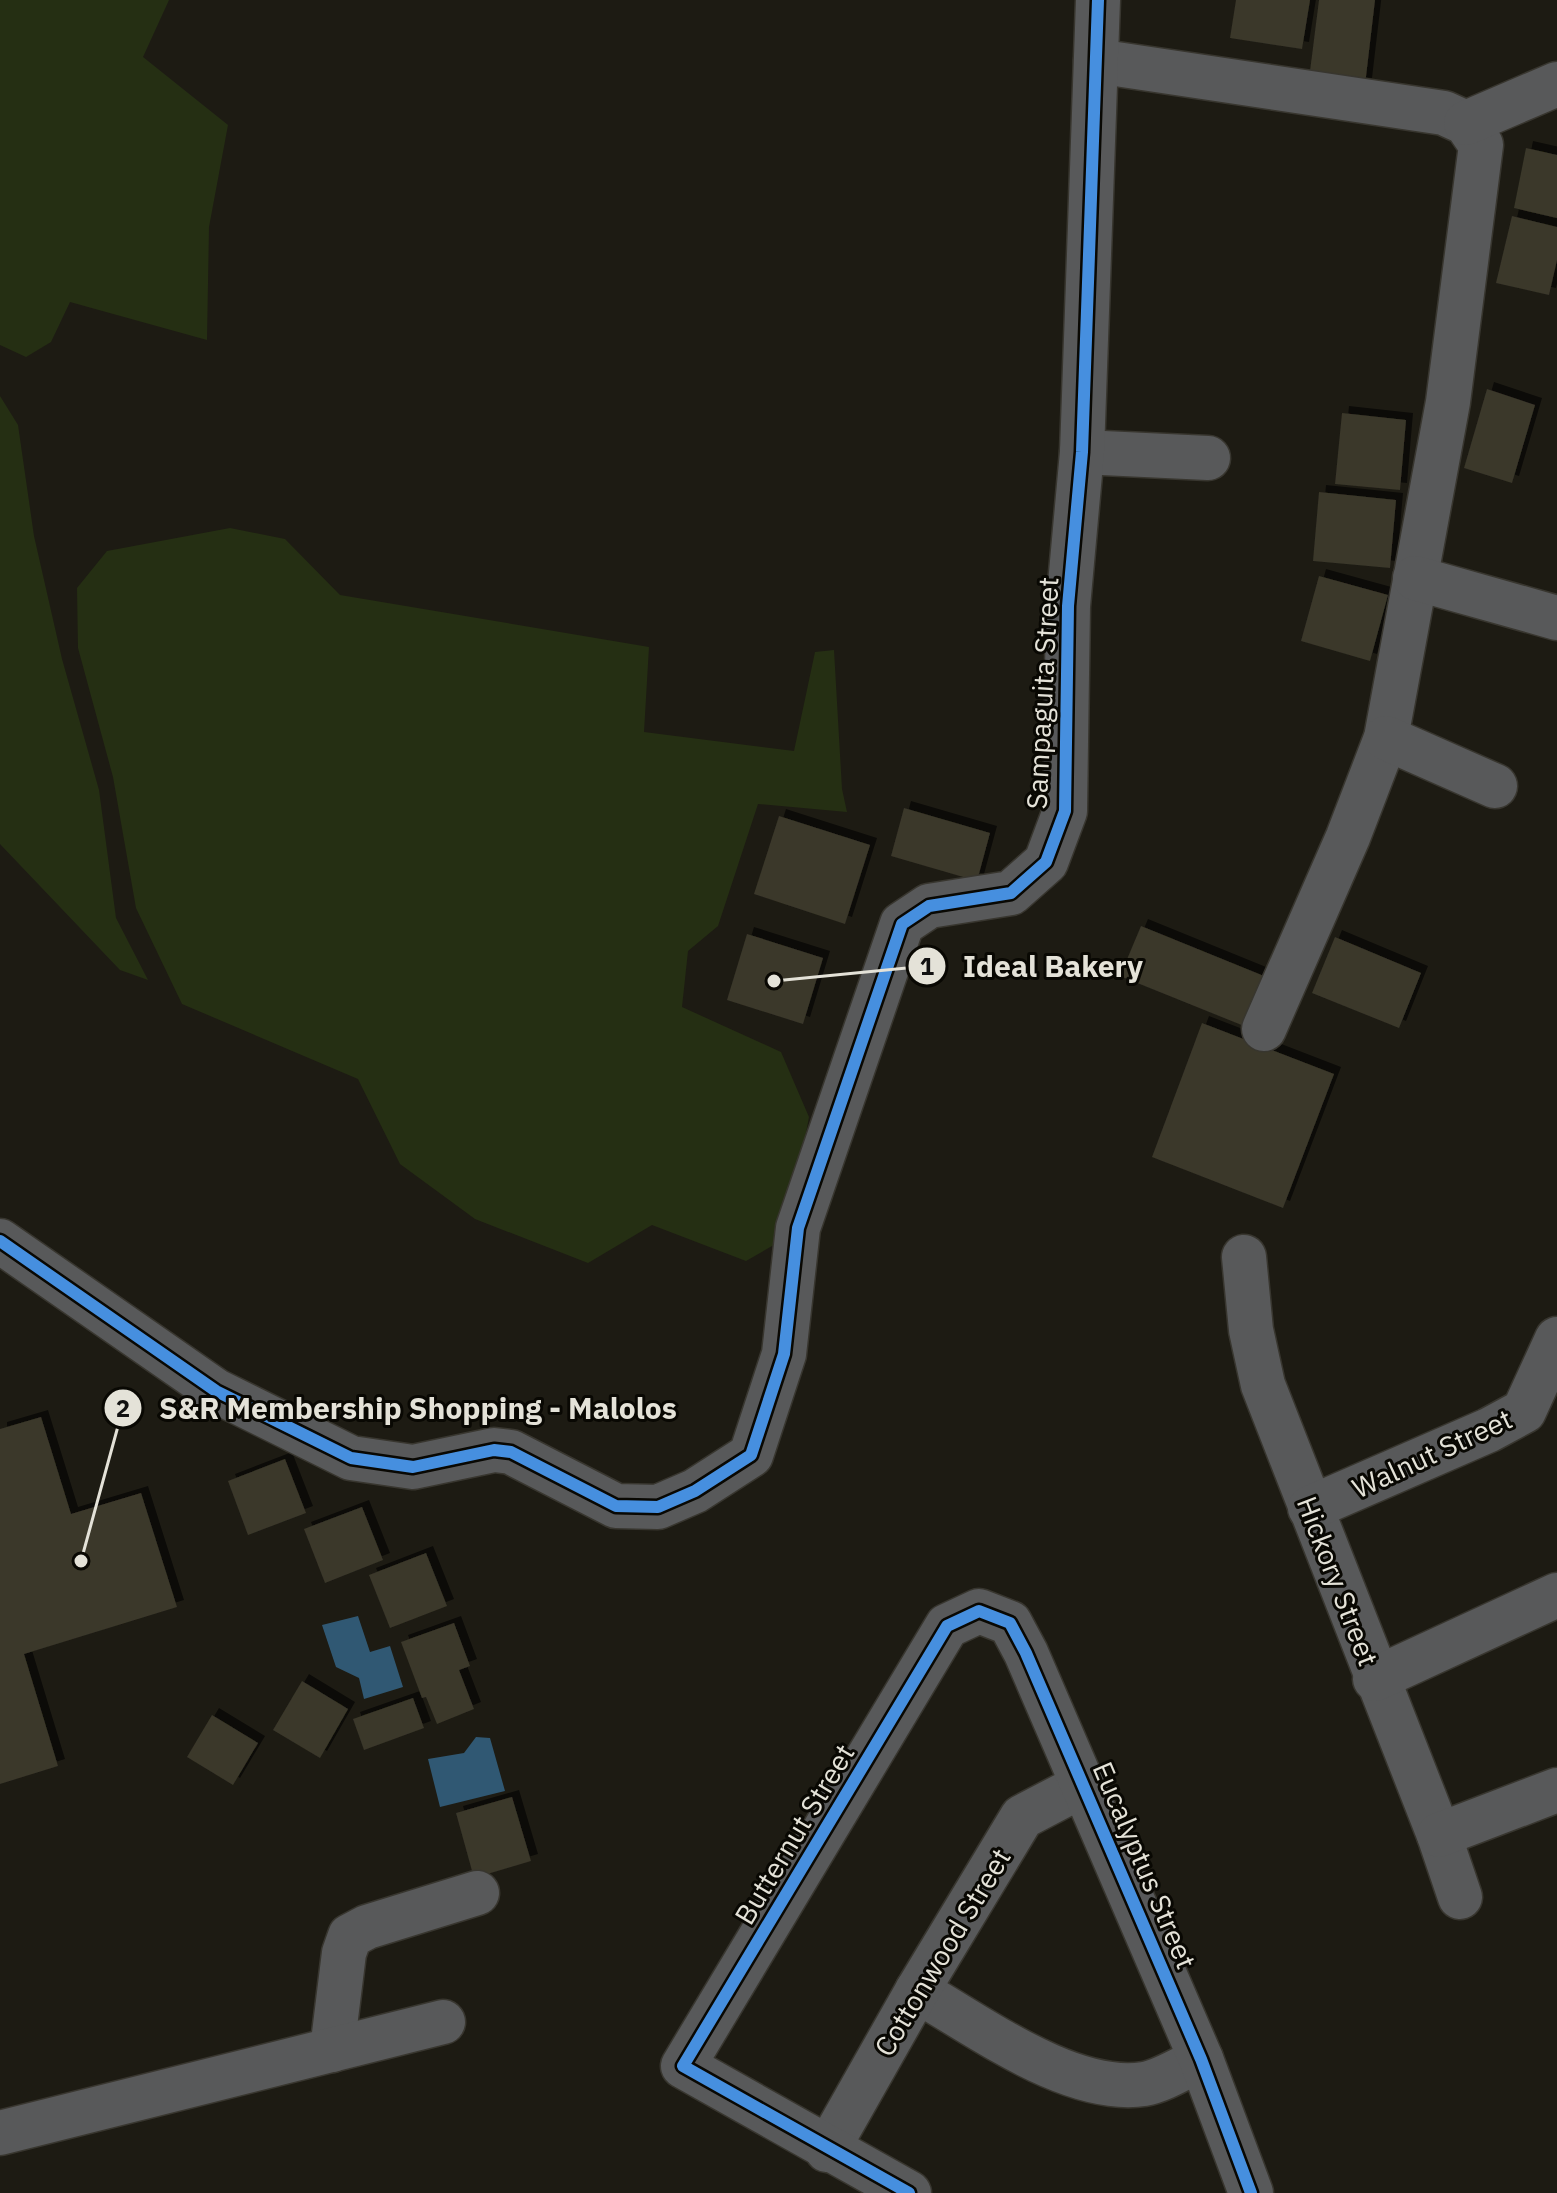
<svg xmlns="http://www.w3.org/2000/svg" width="1557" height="2193" font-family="'IBM Plex Sans',sans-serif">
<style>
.green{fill:#252f13}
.water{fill:#305873}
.building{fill:#3a372a;filter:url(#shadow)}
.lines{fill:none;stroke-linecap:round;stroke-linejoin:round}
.minor-casing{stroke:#38362f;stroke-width:47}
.minor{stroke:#58595a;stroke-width:44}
.cycleway-casing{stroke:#090803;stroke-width:17}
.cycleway{stroke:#468fdf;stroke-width:12}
.labels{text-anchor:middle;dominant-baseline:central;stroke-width:6;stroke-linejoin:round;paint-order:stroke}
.street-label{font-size:28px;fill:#e4e2d8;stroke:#090803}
.leader{fill:none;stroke:#e4e2d8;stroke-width:3}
.callout-dot{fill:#e4e2d8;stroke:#090803;stroke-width:3}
.mark-label{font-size:24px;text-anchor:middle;font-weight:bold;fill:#111}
.callout-label{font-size:30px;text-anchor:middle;font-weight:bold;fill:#e4e2d8;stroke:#090803;stroke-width:6;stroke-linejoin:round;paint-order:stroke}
</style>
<defs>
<filter id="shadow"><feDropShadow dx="7" dy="-7" stdDeviation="0" flood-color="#0009"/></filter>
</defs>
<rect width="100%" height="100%" fill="#1d1b13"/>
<g class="green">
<path d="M 0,0 L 169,0 L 143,57 L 228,125 L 209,227 L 207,340 L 70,302 L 51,342 L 26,357 L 0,345 Z"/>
<path d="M 0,396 L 18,425 L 34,536 L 62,659 L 99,790 L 116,918 L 148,980 L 120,970 L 0,844 Z"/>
<path d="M 230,528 L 285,539 L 340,595 L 649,647 L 644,732 L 794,751 L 815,652 L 834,650 L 842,789 L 847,812 L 758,804 L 718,926 L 688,951 L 682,1007 L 781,1052 L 809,1117 L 786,1238 L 746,1261 L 652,1225 L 588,1263 L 475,1219 L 400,1164 L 358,1079 L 182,1004 L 136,908 L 113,777 L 78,648 L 77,588 L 107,551 Z"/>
</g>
<g class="water">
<path d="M 358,1616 L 370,1652 L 390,1646 L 403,1687 L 364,1699 L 359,1678 L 336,1667 L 322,1625 Z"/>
<path d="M 476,1737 L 490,1738 L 505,1791 L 440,1807 L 428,1759 L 464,1753 Z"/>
</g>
<g class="building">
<path d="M 1236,0 L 1310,0 L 1302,49 L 1230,38 Z"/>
<path d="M 1319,0 L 1375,0 L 1365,85 L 1309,79 Z"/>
<path d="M 1526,148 L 1557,155 L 1557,218 L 1514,208 Z"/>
<path d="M 1512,216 L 1557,227 L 1557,260 L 1549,295 L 1496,283 Z"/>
<path d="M 1487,389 L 1535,405 L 1512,483 L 1464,468 Z"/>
<path d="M 1342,413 L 1406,420 L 1400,490 L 1335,484 Z"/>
<path d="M 1319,492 L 1396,500 L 1390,568 L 1313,561 Z"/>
<path d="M 1319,576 L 1388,595 L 1370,661 L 1301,641 Z"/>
<path d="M 904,808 L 990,833 L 977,881 L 891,856 Z"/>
<path d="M 779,816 L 870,845 L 845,924 L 754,894 Z"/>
<path d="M 1141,926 L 1264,976 L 1244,1026 L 1120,976 Z"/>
<path d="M 747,934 L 823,958 L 803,1024 L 727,1000 Z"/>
<path d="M 1335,937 L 1421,973 L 1399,1028 L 1312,993 Z"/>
<path d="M 1202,1023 L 1334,1074 L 1283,1208 L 1152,1157 Z"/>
<path d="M 41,1417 L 71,1514 L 141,1493 L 177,1607 L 24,1654 L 58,1766 L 0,1784 L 0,1429 Z"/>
<path d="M 285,1459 L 306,1513 L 248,1535 L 228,1481 Z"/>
<path d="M 362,1507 L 383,1560 L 325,1583 L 304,1529 Z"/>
<path d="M 426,1553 L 447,1606 L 390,1628 L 369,1575 Z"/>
<path d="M 454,1623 L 470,1666 L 459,1670 L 474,1709 L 437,1724 L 426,1697 L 422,1698 L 401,1642 Z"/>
<path d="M 302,1681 L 348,1709 L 320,1758 L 273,1730 Z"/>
<path d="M 413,1698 L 424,1728 L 364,1750 L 353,1719 Z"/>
<path d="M 212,1715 L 258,1743 L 233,1785 L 187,1757 Z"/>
<path d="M 512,1797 L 531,1861 L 474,1878 L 456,1813 Z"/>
</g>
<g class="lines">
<defs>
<g id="minor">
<path d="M 1096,61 L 1444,113 L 1466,123 L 1481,145 L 1448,402 L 1386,738 L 1348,837 L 1264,1029"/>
<path d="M 1466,123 L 1557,84"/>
<path d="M 1082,452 L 1208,458"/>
<path d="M 1415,578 L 1557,618"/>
<path d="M 1386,738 L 1495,786"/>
<path d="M 0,1241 L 216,1391 L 351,1458 L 413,1467 L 494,1450 L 511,1452 L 616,1506 L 658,1507 L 695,1491 L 751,1455 L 784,1354 L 798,1228 L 902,924 L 929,906 L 1011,893 L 1046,862 L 1065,811 L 1068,606 L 1082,452 L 1098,0"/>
<path d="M 1244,1257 L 1251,1330 L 1263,1385 L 1439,1835 L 1460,1897"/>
<path d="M 1310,1508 L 1489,1430 L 1524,1411 L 1557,1339"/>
<path d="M 1375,1679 L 1557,1595"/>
<path d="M 1439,1835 L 1557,1790"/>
<path d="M 917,1991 C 978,2025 1070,2095 1144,2084 C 1162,2081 1184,2067 1201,2059"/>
<path d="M 332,2050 L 344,1953 L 350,1936 L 367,1927 L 477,1893"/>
<path d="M 0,2133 L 443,2022"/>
<path d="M 827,2150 L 917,1991 L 1022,1817 L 1085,1784"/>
<path d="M 909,2193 L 683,2066 L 947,1626 L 979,1611 L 1010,1623 L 1026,1653 L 1201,2059 L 1251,2193"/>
</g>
</defs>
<use href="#minor" class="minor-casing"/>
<use href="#minor" class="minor"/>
<defs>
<g id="cycleway">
<path d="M 0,1241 L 216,1391 L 351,1458 L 413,1467 L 494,1450 L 511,1452 L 616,1506 L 658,1507 L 695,1491 L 751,1455 L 784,1354 L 798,1228 L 902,924 L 929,906 L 1011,893 L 1046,862 L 1065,811 L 1068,606 L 1082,452 L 1098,0"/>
<path d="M 909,2193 L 683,2066 L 947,1626 L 979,1611 L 1010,1623 L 1026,1653 L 1201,2059 L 1251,2193"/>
</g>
</defs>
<use href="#cycleway" class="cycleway-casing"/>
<use href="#cycleway" class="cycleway"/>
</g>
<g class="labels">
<g class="street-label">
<text transform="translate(1042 693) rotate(-87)">Sampaguita Street</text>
<text transform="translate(1432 1453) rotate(-25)">Walnut Street</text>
<text transform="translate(1338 1581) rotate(69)">Hickory Street</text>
<text transform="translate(794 1834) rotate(-59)">Butternut Street</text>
<text transform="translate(1145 1865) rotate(67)">Eucalyptus Street</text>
<text transform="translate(942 1952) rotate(-59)">Cottonwood Street</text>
</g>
</g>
<path class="leader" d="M774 981L927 966M81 1561L123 1408"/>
<g class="callout-dot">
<circle cx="774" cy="981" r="8"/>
<circle cx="81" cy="1561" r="8"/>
<circle cx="927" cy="966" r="20"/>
<circle cx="123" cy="1408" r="20"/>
</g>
<g class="mark-label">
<text x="927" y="975">1</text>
<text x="123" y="1417">2</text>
</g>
<g class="callout-label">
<text x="1053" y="977">Ideal Bakery</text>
<text x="418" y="1419">S&amp;R Membership Shopping - Malolos</text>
</g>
</svg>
